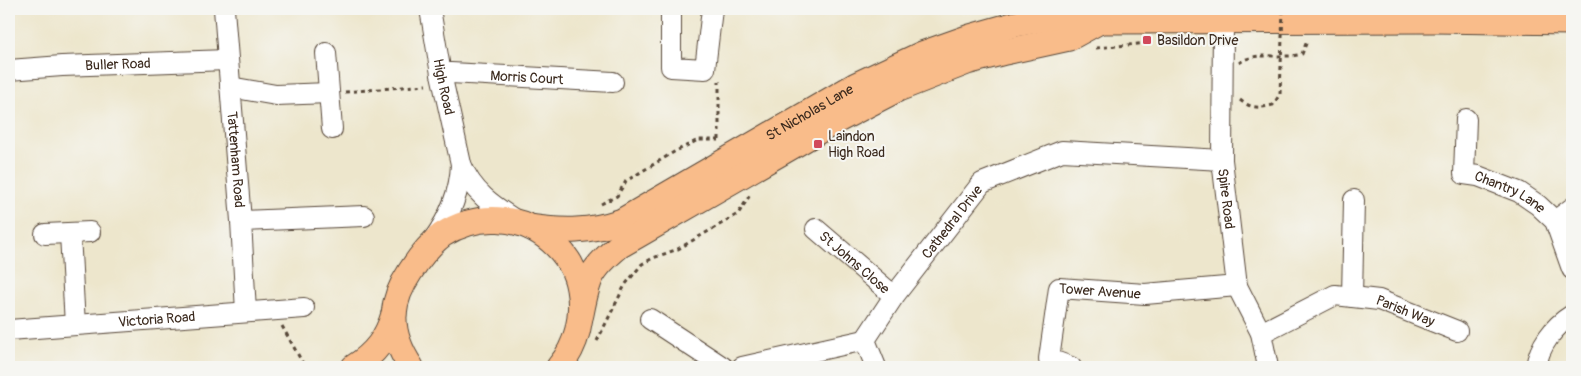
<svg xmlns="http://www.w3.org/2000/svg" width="1581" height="376" font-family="Pangolin,sans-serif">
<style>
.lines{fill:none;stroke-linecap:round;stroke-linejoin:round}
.minor-casing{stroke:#564638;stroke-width:22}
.major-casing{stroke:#564638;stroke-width:27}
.path{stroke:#564638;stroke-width:3;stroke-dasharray:4 4;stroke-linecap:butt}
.minor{stroke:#fff;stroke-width:20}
.major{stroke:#f9bc8a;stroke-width:25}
.path-bridge{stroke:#564638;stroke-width:3;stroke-dasharray:4 4;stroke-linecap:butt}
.poi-dot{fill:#d1495b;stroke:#f6f6f2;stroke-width:2}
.labels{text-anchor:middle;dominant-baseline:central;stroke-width:4;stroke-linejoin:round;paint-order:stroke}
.poi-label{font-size:14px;fill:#3b2a1e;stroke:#f6f6f2;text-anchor:start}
.street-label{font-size:14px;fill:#3b2a1e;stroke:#f6f6f2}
</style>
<rect width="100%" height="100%" fill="#f6f6f2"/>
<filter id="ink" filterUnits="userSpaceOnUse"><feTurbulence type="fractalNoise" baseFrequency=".02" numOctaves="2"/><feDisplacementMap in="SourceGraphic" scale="10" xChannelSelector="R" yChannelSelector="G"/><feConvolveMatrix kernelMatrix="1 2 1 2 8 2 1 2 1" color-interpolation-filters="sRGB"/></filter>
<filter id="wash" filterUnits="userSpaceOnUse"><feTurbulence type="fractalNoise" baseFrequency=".0096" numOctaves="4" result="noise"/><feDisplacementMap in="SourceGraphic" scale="20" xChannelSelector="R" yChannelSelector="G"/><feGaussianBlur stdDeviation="1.12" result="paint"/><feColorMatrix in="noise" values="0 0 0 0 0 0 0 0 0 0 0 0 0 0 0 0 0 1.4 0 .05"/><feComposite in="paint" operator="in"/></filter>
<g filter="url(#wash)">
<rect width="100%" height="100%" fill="#ede6cc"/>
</g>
<g filter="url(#ink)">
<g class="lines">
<defs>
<g id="minor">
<path id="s1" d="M 224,9 L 241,221 L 246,312"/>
<path id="s2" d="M 430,9 L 441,74 L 461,164 C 472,192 493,206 517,221"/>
<path d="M 671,9 L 671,67 L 705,69 L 712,9"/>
<path id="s3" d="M 1223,21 L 1222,160 L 1237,286 L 1261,333 L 1268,367"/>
<path d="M 326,53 L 332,129"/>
<path id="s4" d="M 9,70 L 62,66 L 227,60"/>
<path id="s5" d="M 441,74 L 451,73 L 613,82"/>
<path d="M 230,87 L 276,95 L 329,93"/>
<path id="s6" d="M 1466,119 L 1464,174 L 1478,176 L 1519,192 L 1538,205 L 1555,221 L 1572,269"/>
<path d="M 241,221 L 364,216"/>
<path d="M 1555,221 L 1572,208"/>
<path id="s7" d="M 816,229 L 894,296"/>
<path d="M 45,234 L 90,232"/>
<path d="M 70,234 L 75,325"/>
<path d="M 433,240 C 449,218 460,192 461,164"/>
<path d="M 1352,297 L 1354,200"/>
<path d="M 650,319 L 723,367"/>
<path id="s8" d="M 9,330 L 304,308"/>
<path id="s9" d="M 1261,333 L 1335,295 L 1379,300 L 1457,331"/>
<path d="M 742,367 L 865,340"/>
<path id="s10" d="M 876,367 L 865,340 L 894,296 L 982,183 L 1062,151 L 1222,160"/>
<path id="s11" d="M 1071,367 L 1049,359 L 1059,288 L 1145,294 L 1237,286"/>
<path d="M 1536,367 C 1539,346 1554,326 1572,315"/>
</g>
<g id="major">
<path id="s12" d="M 530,227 C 564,232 589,232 622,221 L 856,85 L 922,54 L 970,37 L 1016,24 L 1064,15 L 1100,21 L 1434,20 L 1572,22"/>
<path d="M 581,314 C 588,278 590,270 619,246 L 836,121 L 898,89 L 967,62 L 1005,52 L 1069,38 L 1100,21"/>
<path d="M 354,367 C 375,354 387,338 394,314"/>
<path d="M 411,367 C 401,352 393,333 394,314 C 395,299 402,284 410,272 C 419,258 429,245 442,235 C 476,213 521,214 551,241 C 566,254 576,270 579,289 C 584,316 577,346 559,367"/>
</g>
</defs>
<use href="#minor" class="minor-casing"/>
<use href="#major" class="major-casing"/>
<g class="path">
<path d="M 1096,48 L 1149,43"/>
<path d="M 1239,63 C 1257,50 1282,60 1302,54 L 1307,41"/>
<path d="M 345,92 L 426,85"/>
<path d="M 1240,100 C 1251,109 1260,108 1273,105 L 1280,94"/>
<path d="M 719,140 L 719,81"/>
<path d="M 601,204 L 617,196 L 626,181 L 674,152 L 698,140 L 719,140"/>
<path d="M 282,326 L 305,367"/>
<path d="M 597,341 L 625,285 L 642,264 L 653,258 L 678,249 L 738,214 L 750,195"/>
</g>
<use href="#minor" class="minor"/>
<use href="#major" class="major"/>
<path class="path-bridge" d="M 1280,94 L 1283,9"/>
</g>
</g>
<g class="poi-dot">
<rect x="1142" y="35" width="10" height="10" rx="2.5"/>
<rect x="813" y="139" width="10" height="10" rx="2.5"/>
</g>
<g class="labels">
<g class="poi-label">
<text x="1157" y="40">Basildon Drive</text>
<text x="828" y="136">Laindon<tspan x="828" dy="16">High Road</tspan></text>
</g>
<g class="street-label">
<text stroke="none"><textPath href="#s4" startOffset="109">Buller Road</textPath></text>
<text stroke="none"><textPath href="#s5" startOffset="86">Morris Court</textPath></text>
<text stroke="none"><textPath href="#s2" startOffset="79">High Road</textPath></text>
<text stroke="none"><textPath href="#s12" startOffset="310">St Nicholas Lane</textPath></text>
<text stroke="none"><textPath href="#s1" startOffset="151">Tattenham Road</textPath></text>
<text stroke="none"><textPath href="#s6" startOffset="105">Chantry Lane</textPath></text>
<text stroke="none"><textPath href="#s3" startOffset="178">Spire Road</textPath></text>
<text stroke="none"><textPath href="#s10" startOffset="176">Cathedral Drive</textPath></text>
<text stroke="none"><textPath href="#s7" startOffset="51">St Johns Close</textPath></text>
<text stroke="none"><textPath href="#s11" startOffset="136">Tower Avenue</textPath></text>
<text stroke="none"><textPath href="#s9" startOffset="156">Parish Way</textPath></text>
<text stroke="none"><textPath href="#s8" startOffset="148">Victoria Road</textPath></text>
</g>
</g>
<rect width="1581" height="376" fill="none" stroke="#f6f6f2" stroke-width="30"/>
</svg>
